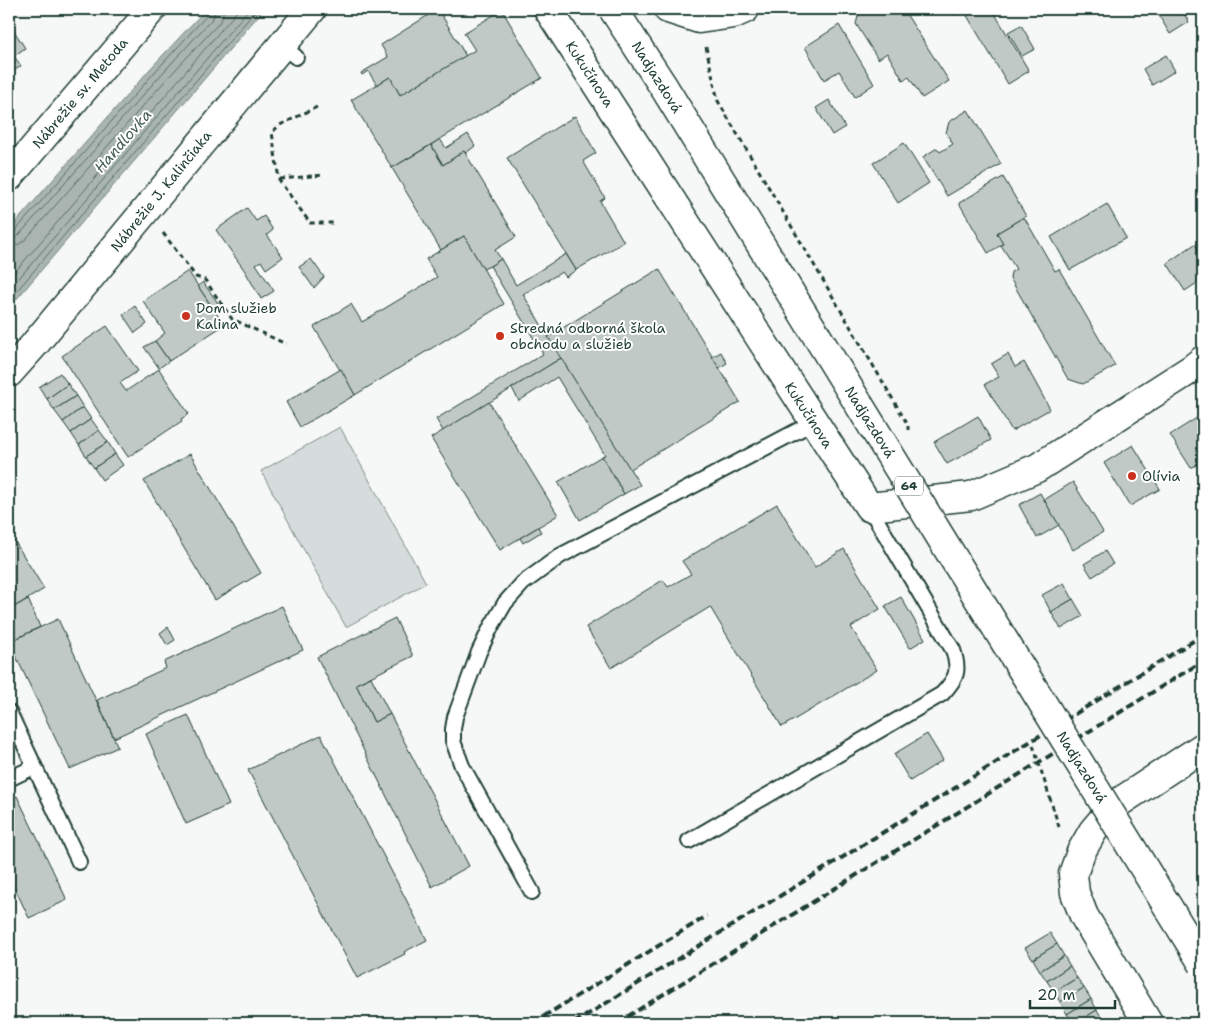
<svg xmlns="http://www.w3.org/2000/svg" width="1212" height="1032" font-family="'Shantell Sans',sans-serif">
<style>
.green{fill:#d6dcdb;stroke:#7a8c88}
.water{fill:#aab5b1;stroke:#72857f}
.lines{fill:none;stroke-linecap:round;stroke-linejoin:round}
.shore{stroke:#576d66;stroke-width:1}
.building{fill:#c0c9c6;stroke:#1f3d34}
.service-casing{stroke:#1f3d34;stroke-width:18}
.minor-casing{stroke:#1f3d34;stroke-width:31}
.path{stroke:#1f3d34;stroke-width:3;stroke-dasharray:5 4;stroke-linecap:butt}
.service{stroke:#fff;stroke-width:14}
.minor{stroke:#fff;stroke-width:28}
.rail{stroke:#1f3d34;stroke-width:4;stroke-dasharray:8 4;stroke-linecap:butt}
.primary-bridge-casing{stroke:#1f3d34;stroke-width:31;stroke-linecap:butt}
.primary-bridge{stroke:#fff;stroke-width:28}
.poi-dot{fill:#c8321e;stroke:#fff;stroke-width:2}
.labels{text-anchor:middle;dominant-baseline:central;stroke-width:4;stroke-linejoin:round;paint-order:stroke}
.shield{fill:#fff;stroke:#627771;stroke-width:1}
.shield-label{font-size:12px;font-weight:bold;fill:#1f3d34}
.street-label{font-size:14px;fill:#1f3d34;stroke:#fff}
.poi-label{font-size:14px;fill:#1f3d34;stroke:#fff;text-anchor:start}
.water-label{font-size:15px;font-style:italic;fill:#49615a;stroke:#fff}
</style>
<rect width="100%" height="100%" fill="#f6f7f7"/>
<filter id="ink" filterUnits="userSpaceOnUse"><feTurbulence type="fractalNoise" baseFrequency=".02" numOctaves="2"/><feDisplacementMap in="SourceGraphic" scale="10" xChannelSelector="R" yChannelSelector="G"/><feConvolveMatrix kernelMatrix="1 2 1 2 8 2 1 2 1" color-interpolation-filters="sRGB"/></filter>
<g filter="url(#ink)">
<path class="green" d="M 340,427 L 426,583 L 346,627 L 261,471 Z"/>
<path class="water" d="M 206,9 L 264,9 L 9,308 L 9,230 L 150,69 Z"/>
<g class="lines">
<g class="shore">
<path d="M 9,233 L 15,231 L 154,73 L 208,14 L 210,9"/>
<path d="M 9,239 L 15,238 L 19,235 L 159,77 L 213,18 L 216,9"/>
<path d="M 9,247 L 18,245 L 25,240 L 164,82 L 219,23 L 223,16 L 223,9"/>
<path d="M 9,279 L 239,9"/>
<path d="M 9,290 L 249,9"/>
<path d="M 9,300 L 257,9"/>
</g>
</g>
<g class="building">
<path d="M 438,9 L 466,56 L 400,95 L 390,77 L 377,85 L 368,71 L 362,75 L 361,73 L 388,57 L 381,45 Z"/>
<path d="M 866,9 L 903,9 L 949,81 L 922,98 L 909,77 L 903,80 L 887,53 L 878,59 L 856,24 L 859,13 Z"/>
<path d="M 950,9 L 992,9 L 1029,71 L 1008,84 L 963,9 L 954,15 Z"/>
<path d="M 1155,9 L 1181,9 L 1189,22 L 1170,34 Z"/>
<path d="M 502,10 L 542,78 L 392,168 L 351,100 L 390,77 L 400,95 L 475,50 L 464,33 Z"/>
<path d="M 9,23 L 25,48 L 14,56 L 21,66 L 9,74 Z"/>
<path d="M 839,25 L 874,84 L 855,97 L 839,71 L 824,80 L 805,47 Z"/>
<path d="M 1021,25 L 1035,49 L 1022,56 L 1008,32 Z"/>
<path d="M 1166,55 L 1175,71 L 1152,85 L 1143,69 Z"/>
<path d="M 829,100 L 845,127 L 832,135 L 816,108 Z"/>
<path d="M 968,110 L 1001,164 L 947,196 L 923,157 L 937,148 L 940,152 L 953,144 L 946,133 L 949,122 Z"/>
<path d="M 575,116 L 596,153 L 583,161 L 605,198 L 600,201 L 624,242 L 576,270 L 507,158 Z"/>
<path d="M 468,134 L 475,146 L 466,153 L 464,151 L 443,165 L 431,145 L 440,139 L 446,148 Z"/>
<path d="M 904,143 L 929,183 L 898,203 L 873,163 Z"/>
<path d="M 431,145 L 443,165 L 464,151 L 516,237 L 495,250 L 501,259 L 490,266 L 483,269 L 464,236 L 441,250 L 392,168 Z"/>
<path d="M 1003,177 L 1026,216 L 997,233 L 1003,244 L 988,253 L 959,203 Z"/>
<path d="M 1107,204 L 1126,238 L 1070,270 L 1051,237 Z"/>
<path d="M 247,208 L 256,221 L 264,216 L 273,230 L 267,235 L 283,257 L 266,269 L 261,261 L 256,264 L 274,291 L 261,299 L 245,271 L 216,230 Z"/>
<path d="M 1024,217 L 1055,271 L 1059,269 L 1115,366 L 1083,384 L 1068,379 L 1010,278 L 1011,272 L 1016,269 L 1001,245 L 1003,244 L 997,233 Z"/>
<path d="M 464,236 L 504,304 L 355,395 L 314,327 L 351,304 L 362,322 L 437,277 L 426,259 Z"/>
<path d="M 1195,244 L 1203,257 L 1203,279 L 1185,291 L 1167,263 Z"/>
<path d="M 566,254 L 576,270 L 566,277 L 562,272 L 523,294 L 561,358 L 443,431 L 436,419 L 543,354 L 490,266 L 501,259 L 516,285 Z"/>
<path d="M 311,259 L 324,277 L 314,288 L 299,267 Z"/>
<path d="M 659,269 L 740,402 L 629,470 L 548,337 Z"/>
<path d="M 188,271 L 224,325 L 169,361 L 155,341 L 165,333 L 143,301 Z"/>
<path d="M 203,282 L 218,303 L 212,307 L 198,286 Z"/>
<path d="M 135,306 L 147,324 L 135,333 L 123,315 Z"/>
<path d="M 107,326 L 138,371 L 120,383 L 126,391 L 159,369 L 189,414 L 181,419 L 182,421 L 128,457 L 62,356 Z"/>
<path d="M 155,341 L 169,361 L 159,368 L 144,347 Z"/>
<path d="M 721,352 L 727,363 L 719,368 L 712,357 Z"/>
<path d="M 1008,354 L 1015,367 L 1024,362 L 1050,409 L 1012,431 L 985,384 L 999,377 L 991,364 Z"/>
<path d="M 561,358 L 640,485 L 624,494 L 602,456 L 605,455 L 557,377 L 519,401 L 512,388 Z"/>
<path d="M 341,369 L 355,395 L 300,427 L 286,402 Z"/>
<path d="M 60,373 L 68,384 L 47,399 L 39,387 Z"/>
<path d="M 68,384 L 76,396 L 54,410 L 47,399 Z"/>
<path d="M 76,396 L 83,407 L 63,422 L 54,410 Z"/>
<path d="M 489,402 L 558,515 L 500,550 L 431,438 Z"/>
<path d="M 83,407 L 91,419 L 71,433 L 63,422 Z"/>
<path d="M 1203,414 L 1203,461 L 1191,468 L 1170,435 Z"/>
<path d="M 978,416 L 991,440 L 947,464 L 934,442 Z"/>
<path d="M 91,419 L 99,430 L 79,445 L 71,433 Z"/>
<path d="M 99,430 L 108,442 L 86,456 L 79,445 Z"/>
<path d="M 108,442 L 115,454 L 94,468 L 86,456 Z"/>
<path d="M 1133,445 L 1160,489 L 1130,506 L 1104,463 Z"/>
<path d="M 115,454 L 123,465 L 102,480 L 94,468 Z"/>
<path d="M 190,454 L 261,573 L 215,600 L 144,481 Z"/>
<path d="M 602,456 L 624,494 L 580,520 L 558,482 Z"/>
<path d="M 1073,482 L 1103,532 L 1073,550 L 1044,500 Z"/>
<path d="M 1040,493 L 1059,525 L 1037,538 L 1019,505 Z"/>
<path d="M 777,504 L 815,567 L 844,549 L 880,609 L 851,627 L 877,670 L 782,727 L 710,607 L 611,668 L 586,627 L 663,580 L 668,587 L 691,574 L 682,561 Z"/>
<path d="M 538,527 L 541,532 L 523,543 L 520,538 Z"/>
<path d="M 9,532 L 44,589 L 9,610 Z"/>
<path d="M 1105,551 L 1113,564 L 1092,577 L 1084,564 Z"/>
<path d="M 1064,583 L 1073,599 L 1051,612 L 1042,595 Z"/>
<path d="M 901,597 L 925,639 L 910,648 L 885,606 Z"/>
<path d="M 28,599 L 40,627 L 9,642 L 9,610 Z"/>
<path d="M 1073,599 L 1083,616 L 1061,629 L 1051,612 Z"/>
<path d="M 282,606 L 303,650 L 114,738 L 97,700 L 166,668 L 164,662 Z"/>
<path d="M 395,618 L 413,656 L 356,684 L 374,722 L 390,714 L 469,866 L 432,887 L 317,657 Z"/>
<path d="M 58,619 L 118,747 L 70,769 L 9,642 Z"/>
<path d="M 168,627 L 175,640 L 167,645 L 160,633 Z"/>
<path d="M 371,677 L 390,714 L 374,722 L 356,684 Z"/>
<path d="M 188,715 L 229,805 L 186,824 L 146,734 Z"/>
<path d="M 927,734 L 943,760 L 910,781 L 894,754 Z"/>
<path d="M 321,735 L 427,940 L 404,952 L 405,954 L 357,978 L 248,770 Z"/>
<path d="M 17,796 L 67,900 L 29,918 L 9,876 L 9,800 Z"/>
<path d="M 1050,933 L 1057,944 L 1033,959 L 1025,948 Z"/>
<path d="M 1057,944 L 1064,956 L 1040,971 L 1033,959 Z"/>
<path d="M 1064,956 L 1070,966 L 1047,981 L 1040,971 Z"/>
<path d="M 1070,966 L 1077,978 L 1054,992 L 1047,981 Z"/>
<path d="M 1077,978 L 1084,988 L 1060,1002 L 1054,992 Z"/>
<path d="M 1084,988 L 1091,999 L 1067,1014 L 1060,1002 Z"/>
<path d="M 1091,999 L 1097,1010 L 1076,1023 L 1073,1023 L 1067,1014 Z"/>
<path d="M 1097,1010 L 1104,1021 L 1100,1023 L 1076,1023 Z"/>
</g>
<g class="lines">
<defs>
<g id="service">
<path d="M 281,45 L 296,57"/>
<path d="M 9,712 L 79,862"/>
<path d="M 9,779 L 34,767"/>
<path d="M 689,841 L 942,694 C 957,678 960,671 953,650 L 869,507"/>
<path d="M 532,892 L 462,766 L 453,741 L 453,729 L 455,717 L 479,652 L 491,627 L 505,603 L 523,583 L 560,556 L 814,422"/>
</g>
<g id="minor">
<path d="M 548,9 L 869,507 L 971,496 L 1037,468 L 1193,368 L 1203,360"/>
<path d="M 668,9 L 699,19 L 734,14 L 745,9"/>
<path d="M 9,177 L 152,9"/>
<path d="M 9,373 L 34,345 L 312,9"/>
<path d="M 1148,1023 L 1084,916 L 1075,893 L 1073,874 L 1081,852 L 1093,831 L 1115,805 L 1203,747"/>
</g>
</defs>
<use href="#service" class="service-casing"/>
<use href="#minor" class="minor-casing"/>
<g class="path">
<path d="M 706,47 L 718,101 L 908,425 L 908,430"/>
<path d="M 317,107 L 280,125 L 272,132 L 279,180 L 310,223 L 333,223"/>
<path d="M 280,179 L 324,175"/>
<path d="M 163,233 L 196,277 L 205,280 L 232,319 L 286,344"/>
<path d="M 1033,745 L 1060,830"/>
</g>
<use href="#service" class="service"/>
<use href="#minor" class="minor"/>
<g class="rail">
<path d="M 533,1023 L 707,916"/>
<path d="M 574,1023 L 1203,635"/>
<path d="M 617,1023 L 1203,661"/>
</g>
<defs>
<path id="primary-bridge" d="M 613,9 L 665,89 L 1203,964"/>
</defs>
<use href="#primary-bridge" class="primary-bridge-casing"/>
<use href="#primary-bridge" class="primary-bridge"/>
</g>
</g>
<g class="poi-dot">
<circle cx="186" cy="316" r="5"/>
<circle cx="500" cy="336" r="5"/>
<circle cx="1132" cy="476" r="5"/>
</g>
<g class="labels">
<rect class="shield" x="895" y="476.5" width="28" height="19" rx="4"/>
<g class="shield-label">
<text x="909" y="486">64</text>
</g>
<g class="street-label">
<text transform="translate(590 74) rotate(57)">Kukučínova</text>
<text transform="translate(657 77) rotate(58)">Nadjazdová</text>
<text transform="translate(80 93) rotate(-50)">Nábrežie sv. Metoda</text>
<text transform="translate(161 191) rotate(-51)">Nábrežie J. Kalinčiaka</text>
<text transform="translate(809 415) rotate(57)">Kukučínova</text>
<text transform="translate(870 422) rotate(58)">Nadjazdová</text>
<text transform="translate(1082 767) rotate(58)">Nadjazdová</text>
</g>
<g class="poi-label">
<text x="196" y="308">Dom služieb<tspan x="196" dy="16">Kalina</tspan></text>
<text x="510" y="328">Stredná odborná škola<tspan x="510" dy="16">obchodu a služieb</tspan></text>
<text x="1142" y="476">Olívia</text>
</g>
<g class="water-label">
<text transform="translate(123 141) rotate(-49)">Handlovka</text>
</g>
</g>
<rect width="1212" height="1032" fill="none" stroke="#fff" stroke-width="30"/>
<rect x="15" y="15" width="1182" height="1002" fill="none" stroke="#1f3d34" stroke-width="2" filter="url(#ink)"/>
<path d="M1030 1000v8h85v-8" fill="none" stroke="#1f3d34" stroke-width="2.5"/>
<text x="1037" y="1000" font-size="15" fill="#1f3d34" stroke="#ffffff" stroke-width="4" paint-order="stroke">20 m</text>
</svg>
